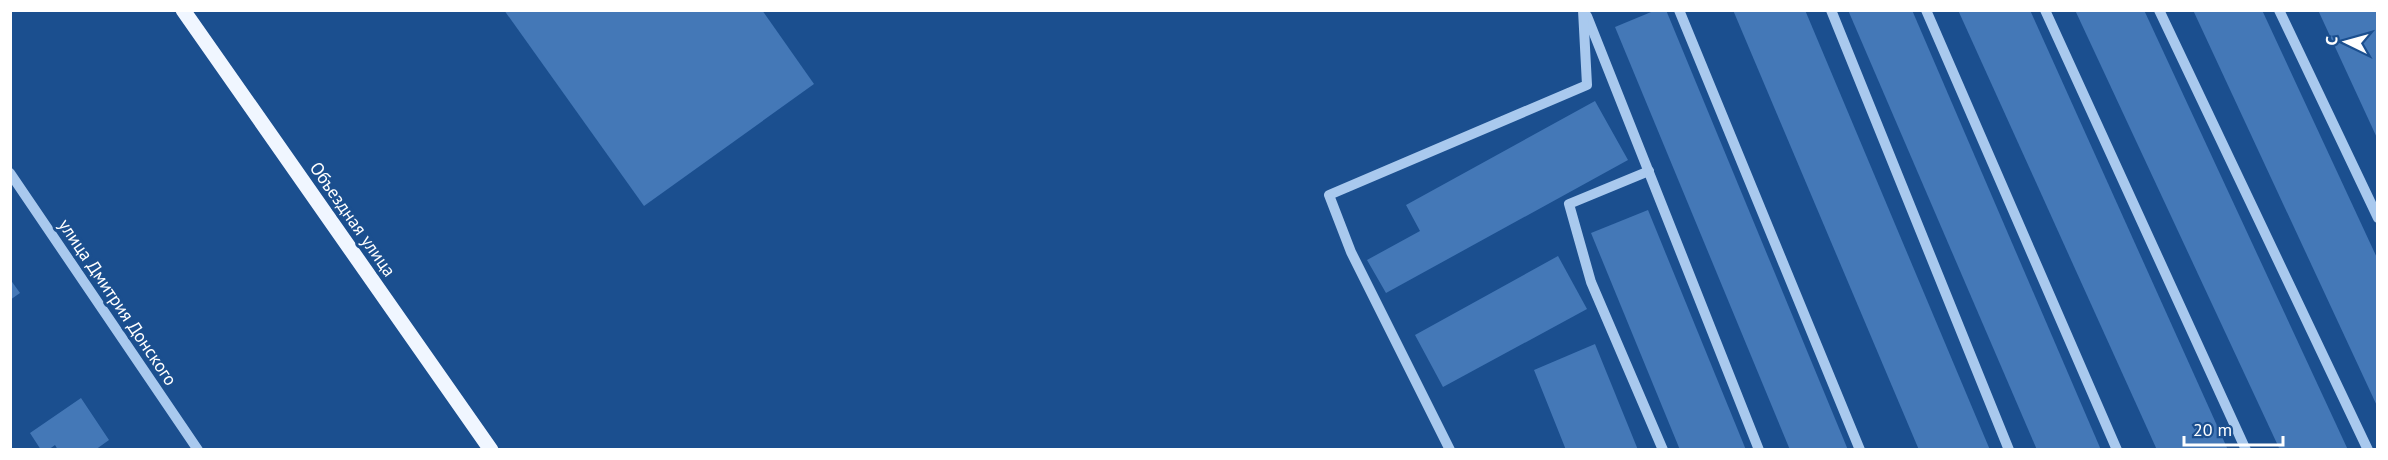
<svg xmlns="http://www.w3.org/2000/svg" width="2388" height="460" font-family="'PT Sans',sans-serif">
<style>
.building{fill:#4478b7}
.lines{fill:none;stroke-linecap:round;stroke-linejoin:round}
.minor{stroke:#a9c9ee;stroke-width:10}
.major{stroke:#f0f6ff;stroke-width:15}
.labels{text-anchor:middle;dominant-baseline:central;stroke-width:6;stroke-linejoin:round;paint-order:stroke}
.street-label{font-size:18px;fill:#fff;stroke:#1b4f8f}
</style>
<rect width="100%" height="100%" fill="#1b4f8f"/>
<g class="building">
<path d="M 504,10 L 762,10 L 814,84 L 644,206 Z"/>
<path d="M 1656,10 L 1666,10 L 1848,450 L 1790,450 L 1615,27 Z"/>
<path d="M 1733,10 L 1805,10 L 1990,450 L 1919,450 Z"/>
<path d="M 1848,10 L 1912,10 L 2101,450 L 2037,450 Z"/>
<path d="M 1958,10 L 2030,10 L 2228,450 L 2157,450 Z"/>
<path d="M 2075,10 L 2144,10 L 2348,450 L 2280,450 Z"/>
<path d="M 2193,10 L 2262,10 L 2378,260 L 2378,408 Z"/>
<path d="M 2318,10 L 2378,10 L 2378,140 Z"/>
<path d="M 1595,101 L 1628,160 L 1386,293 L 1367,260 L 1420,231 L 1406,205 Z"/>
<path d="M 1648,210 L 1746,450 L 1680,450 L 1591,233 Z"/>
<path d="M 1558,256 L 1587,309 L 1443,387 L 1415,335 Z"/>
<path d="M 10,279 L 20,293 L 10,300 Z"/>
<path d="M 1595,344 L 1638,450 L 1566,450 L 1534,370 Z"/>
<path d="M 81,398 L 109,440 L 95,450 L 58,450 L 55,445 L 48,450 L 41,450 L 30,433 Z"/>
</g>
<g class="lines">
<g class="minor">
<path d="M 1679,10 L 1860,450"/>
<path d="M 1831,10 L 2009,450"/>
<path d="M 1926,10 L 2117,450"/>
<path d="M 2045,10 L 2246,450"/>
<path d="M 2159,10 L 2368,450"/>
<path d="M 2279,10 L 2378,218"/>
<path d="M 1587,16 L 1759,450"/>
<path d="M 1649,171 L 1569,204 L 1591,282 L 1663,450"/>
<path d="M 10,173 L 198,450"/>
<path d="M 1450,450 L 1351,252 L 1329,195 L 1587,85 L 1583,10"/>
</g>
<path class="major" d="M 183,10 L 491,450"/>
</g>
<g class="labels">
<g class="street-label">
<text transform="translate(353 219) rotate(55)">Объездная улица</text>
<text transform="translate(118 302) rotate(56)">улица Дмитрия Донского</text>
</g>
</g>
<rect width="2388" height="460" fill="none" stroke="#ffffff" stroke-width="24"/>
<g transform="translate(2346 42) rotate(275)" stroke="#1b4f8f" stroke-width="4.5" paint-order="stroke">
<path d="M0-4.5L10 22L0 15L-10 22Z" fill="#ffffff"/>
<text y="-9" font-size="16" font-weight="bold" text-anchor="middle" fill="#ffffff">С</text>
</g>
<path d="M2184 436v9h99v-9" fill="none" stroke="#ffffff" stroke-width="3"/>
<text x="2193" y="436" font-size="18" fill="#ffffff" stroke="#1b4f8f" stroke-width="4.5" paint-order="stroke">20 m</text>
</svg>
